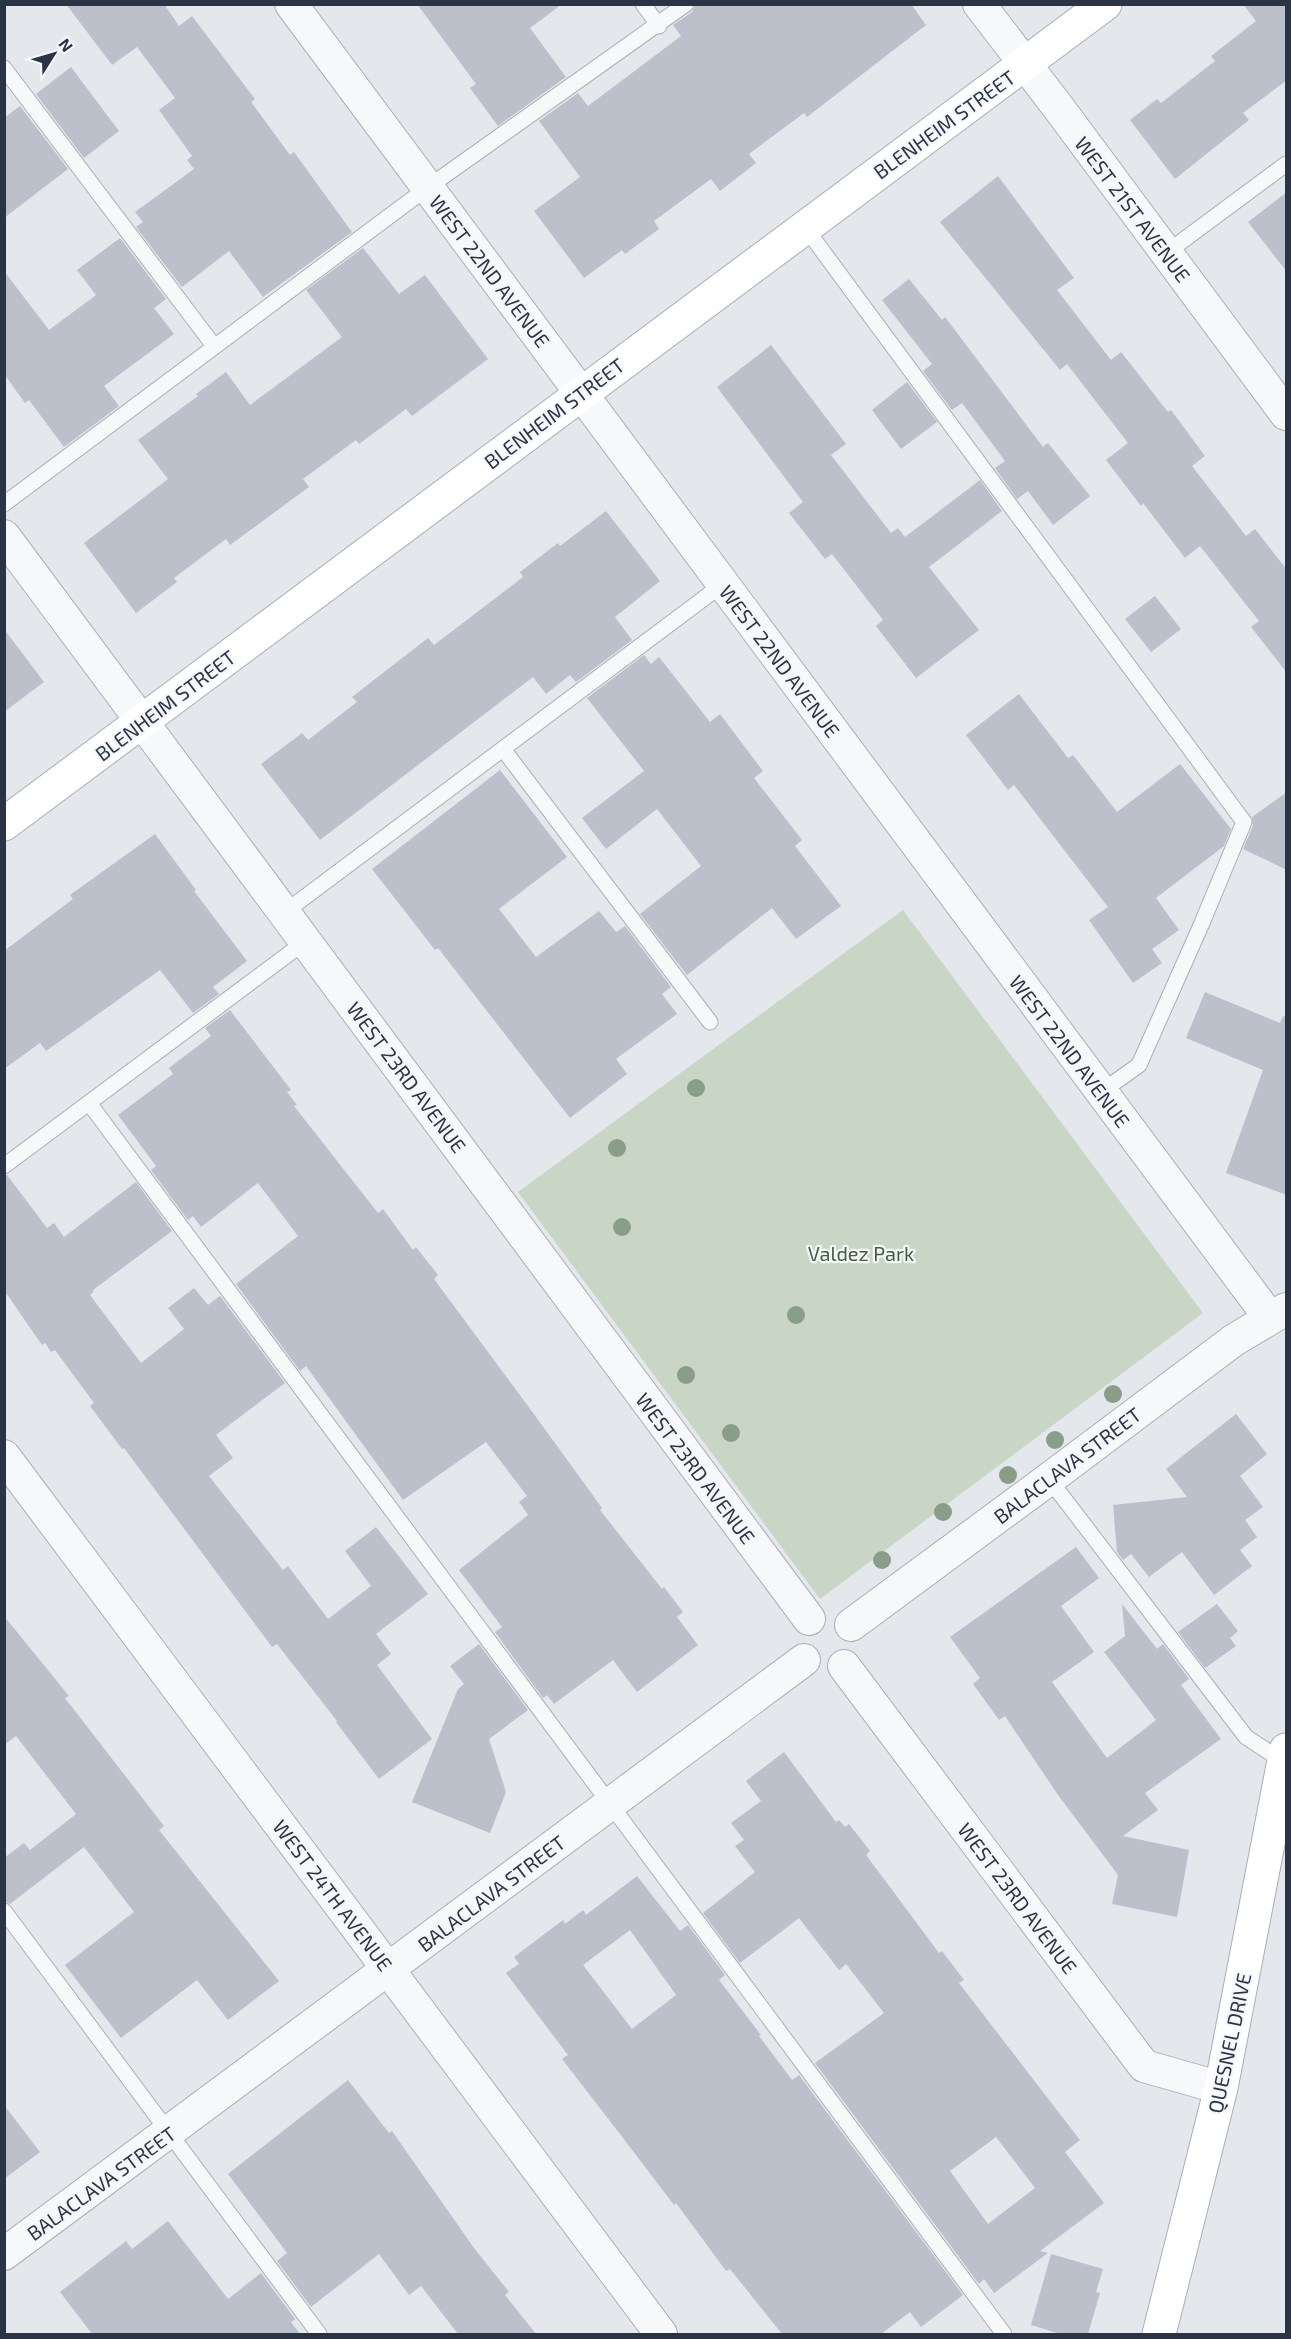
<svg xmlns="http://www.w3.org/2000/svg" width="1291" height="2339" font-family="'Exo 2',sans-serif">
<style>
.green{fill:#c9d6c5}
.building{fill:#bbc0ca;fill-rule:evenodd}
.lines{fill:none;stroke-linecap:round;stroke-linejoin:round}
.lane-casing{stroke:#a9aeb7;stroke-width:17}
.street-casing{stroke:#a9aeb7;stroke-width:34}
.secondary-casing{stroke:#a9aeb7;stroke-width:35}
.lane{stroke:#f7f8fa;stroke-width:15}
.street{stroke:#f7f8fa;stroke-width:32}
.secondary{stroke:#fff;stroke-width:33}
.tree{fill:#899d89}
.labels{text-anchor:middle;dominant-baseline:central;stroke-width:4.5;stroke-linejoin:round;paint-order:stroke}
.street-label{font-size:20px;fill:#2b3445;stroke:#f4f6f9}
.park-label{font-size:20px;fill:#3f6138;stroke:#f4f6f9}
</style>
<rect width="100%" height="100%" fill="#e4e7ec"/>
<path class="green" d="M 903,910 L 1203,1313 L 820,1599 L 518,1192 Z"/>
<g class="building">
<path d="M 66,4 L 164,4 L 179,26 L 192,16 L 255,99 L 251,102 L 290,155 L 294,152 L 352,232 L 263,297 L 229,251 L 182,287 L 136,227 L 143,222 L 135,212 L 194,169 L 187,160 L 192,156 L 159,110 L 175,98 L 137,47 L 112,65 Z"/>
<path d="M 417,4 L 562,4 L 530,28 L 566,77 L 498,126 L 470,88 L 476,84 Z"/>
<path d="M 696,4 L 911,4 L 926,25 L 807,117 L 804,113 L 749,154 L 756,163 L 720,191 L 711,179 L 654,221 L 659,229 L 625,254 L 622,250 L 584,278 L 534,211 L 580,177 L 539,121 L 578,93 L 588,106 L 681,36 L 673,25 L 692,12 Z"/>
<path d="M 1243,4 L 1287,4 L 1287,80 L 1243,113 L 1249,120 L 1175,179 L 1130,120 L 1157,99 L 1161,103 L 1215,61 L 1211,56 L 1256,21 Z"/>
<path d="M 71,67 L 119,131 L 84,158 L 36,94 Z"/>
<path d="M 20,106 L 68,169 L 4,218 L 4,118 Z"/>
<path d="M 998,176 L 1074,278 L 1057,290 L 1111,360 L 1121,352 L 1168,412 L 1171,410 L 1205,456 L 1192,466 L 1246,536 L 1255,529 L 1287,570 L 1287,673 L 1251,627 L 1259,621 L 1200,546 L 1185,558 L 1143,503 L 1141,506 L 1106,460 L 1128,443 L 1067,364 L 1060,370 L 940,222 Z"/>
<path d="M 1287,192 L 1287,272 L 1248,222 Z"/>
<path d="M 120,238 L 166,299 L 154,308 L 174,334 L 104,386 L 119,406 L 64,447 L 29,400 L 25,403 L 4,374 L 4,271 L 49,330 L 96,295 L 77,270 Z"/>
<path d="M 363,248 L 399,294 L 425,275 L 488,359 L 412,416 L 406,409 L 359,444 L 356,440 L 303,479 L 309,487 L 230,545 L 226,539 L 174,578 L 177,582 L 136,613 L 84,543 L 168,479 L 138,440 L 198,396 L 196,394 L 226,372 L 250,405 L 342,337 L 306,290 Z"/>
<path d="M 909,279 L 942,320 L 945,317 L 1043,447 L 1048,443 L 1090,496 L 1053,525 L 1028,491 L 1017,499 L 995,468 L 1005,461 L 962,403 L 952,410 L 923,371 L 932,364 L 882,300 Z"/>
<path d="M 771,345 L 846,444 L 831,455 L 891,533 L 898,528 L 905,537 L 980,480 L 1002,511 L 929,567 L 979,630 L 916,678 L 876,626 L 883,620 L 832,554 L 825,559 L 789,513 L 803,502 L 717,387 Z"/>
<path d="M 907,382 L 937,422 L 901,449 L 872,410 Z"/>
<path d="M 606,511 L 660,581 L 615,617 L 632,640 L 576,682 L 570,675 L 546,694 L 533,677 L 320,840 L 261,764 L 302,733 L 308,740 L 357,702 L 352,697 L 428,638 L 434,645 L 523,577 L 520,572 L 558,543 L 560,546 Z"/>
<path d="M 1155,596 L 1181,629 L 1151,652 L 1125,619 Z"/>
<path d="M 4,629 L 44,682 L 4,712 Z"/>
<path d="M 644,655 L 651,664 L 659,657 L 710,722 L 720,714 L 763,771 L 754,778 L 802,840 L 795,846 L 841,906 L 796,939 L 772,908 L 687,975 L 640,914 L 701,866 L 657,809 L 606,849 L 582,818 L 644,771 L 587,698 Z"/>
<path d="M 1019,694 L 1068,758 L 1073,755 L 1117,812 L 1180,764 L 1231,829 L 1224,846 L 1156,898 L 1179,930 L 1152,949 L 1162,963 L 1133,983 L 1089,920 L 1108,907 L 1014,785 L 1008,790 L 966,735 Z"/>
<path d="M 500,770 L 567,857 L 499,909 L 536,957 L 599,911 L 616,932 L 625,926 L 671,987 L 662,994 L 677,1014 L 616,1059 L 627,1074 L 570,1118 L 438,948 L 435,950 L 372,869 Z"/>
<path d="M 1287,792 L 1287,870 L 1243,849 L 1253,826 L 1252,817 Z"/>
<path d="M 155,834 L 196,890 L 194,891 L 247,961 L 213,987 L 219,994 L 193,1013 L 160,970 L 46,1051 L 40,1043 L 4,1069 L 4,951 L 73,899 L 70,895 Z"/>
<path d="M 1205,992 L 1280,1023 L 1283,1016 L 1287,1017 L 1287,1195 L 1226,1173 L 1263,1070 L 1186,1038 Z"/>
<path d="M 230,1010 L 291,1090 L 287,1092 L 297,1105 L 294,1106 L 378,1213 L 383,1209 L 413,1250 L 416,1247 L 438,1275 L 434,1279 L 539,1421 L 602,1508 L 600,1510 L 662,1589 L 664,1587 L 683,1612 L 677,1617 L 698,1645 L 637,1692 L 613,1660 L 554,1704 L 547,1695 L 543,1698 L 495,1632 L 502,1627 L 459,1570 L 528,1515 L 519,1502 L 527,1496 L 486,1442 L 403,1500 L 306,1366 L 300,1371 L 236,1284 L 298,1236 L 258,1183 L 201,1227 L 193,1216 L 188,1220 L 151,1170 L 156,1166 L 118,1115 L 173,1074 L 169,1068 L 211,1036 L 205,1028 Z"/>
<path d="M 7,1175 L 47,1228 L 54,1223 L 64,1237 L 136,1182 L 172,1231 L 93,1290 L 94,1291 L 90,1295 L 141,1363 L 184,1329 L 168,1308 L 194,1288 L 208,1305 L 220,1296 L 285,1383 L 216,1435 L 233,1458 L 209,1476 L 283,1570 L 288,1566 L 328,1619 L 371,1586 L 345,1551 L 376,1527 L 428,1594 L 376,1634 L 391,1654 L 377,1665 L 432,1739 L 379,1779 L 336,1722 L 337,1721 L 277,1644 L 272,1647 L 124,1448 L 122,1449 L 90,1406 L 94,1403 L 55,1350 L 51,1352 L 45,1343 L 42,1345 L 4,1290 L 4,1176 Z"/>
<path d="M 1236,1414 L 1267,1454 L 1240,1476 L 1263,1507 L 1245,1520 L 1257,1537 L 1240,1550 L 1252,1566 L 1214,1595 L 1182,1552 L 1149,1577 L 1131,1554 L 1123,1560 L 1117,1552 L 1113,1505 L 1187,1497 L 1166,1469 Z"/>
<path d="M 1076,1547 L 1099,1578 L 1061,1606 L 1094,1652 L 1052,1682 L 1107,1758 L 1156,1720 L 1104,1652 L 1125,1636 L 1122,1604 L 1157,1649 L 1163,1644 L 1189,1679 L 1181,1685 L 1221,1739 L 1145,1793 L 1158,1810 L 1123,1836 L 1189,1850 L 1177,1917 L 1112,1904 L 1118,1875 L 1058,1795 L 1005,1716 L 999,1720 L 973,1684 L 980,1678 L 950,1637 Z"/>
<path d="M 1217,1604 L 1238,1631 L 1230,1638 L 1236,1646 L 1205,1668 L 1178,1632 Z"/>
<path d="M 4,1616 L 69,1696 L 65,1698 L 164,1826 L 159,1830 L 279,1981 L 228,2020 L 197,1980 L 121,2038 L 65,1965 L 134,1912 L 84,1847 L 10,1904 L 4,1901 L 4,1858 L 24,1843 L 30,1850 L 76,1814 L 16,1736 L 4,1745 Z"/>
<path d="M 479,1644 L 528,1710 L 489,1739 L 506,1792 L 490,1833 L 412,1802 L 458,1689 L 464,1684 L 450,1666 Z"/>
<path d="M 784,1752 L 836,1822 L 839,1820 L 845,1827 L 849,1824 L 870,1851 L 866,1855 L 881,1875 L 939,1953 L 942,1951 L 964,1980 L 959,1983 L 1080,2140 L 1065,2152 L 1104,2203 L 1040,2251 L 1048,2253 L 994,2293 L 984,2279 L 979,2284 L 815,2063 L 884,2013 L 846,1964 L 839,1970 L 799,1918 L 740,1963 L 703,1913 L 755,1872 L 735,1846 L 744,1840 L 731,1823 L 761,1801 L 746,1781 ZM 996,2137 L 1035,2188 L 988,2224 L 950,2171 Z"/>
<path d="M 637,1876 L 680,1931 L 688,1925 L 725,1975 L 719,1980 L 761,2035 L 759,2036 L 792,2080 L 799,2075 L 963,2295 L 921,2327 L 910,2312 L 881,2334 L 782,2334 L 730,2269 L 726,2271 L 676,2203 L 674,2205 L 623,2138 L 562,2059 L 568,2055 L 506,1973 L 519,1964 L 514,1957 L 563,1920 L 565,1924 L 583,1910 L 586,1915 ZM 630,1930 L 676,1995 L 632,2029 L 583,1965 Z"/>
<path d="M 348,2080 L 389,2133 L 392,2131 L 474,2248 L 509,2292 L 505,2295 L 536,2334 L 458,2334 L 421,2286 L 409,2295 L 379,2254 L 311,2307 L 277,2261 L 287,2253 L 228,2174 Z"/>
<path d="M 4,2105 L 40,2152 L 4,2179 Z"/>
<path d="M 168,2221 L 228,2299 L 261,2273 L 295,2319 L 291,2322 L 300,2334 L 92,2334 L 60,2292 L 126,2241 L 132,2249 Z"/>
<path d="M 1051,2254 L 1103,2269 L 1096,2292 L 1100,2293 L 1088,2334 L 1060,2334 L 1031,2325 Z"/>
</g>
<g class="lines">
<defs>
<g id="lane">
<path d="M 643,4 L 659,26"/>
<path d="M 4,68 L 214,346"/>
<path d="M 804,226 L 1244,822 L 1202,923 L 1139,1065 L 1101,1092"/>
<path d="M 1166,253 L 1286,164"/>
<path d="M 4,504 L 427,188 L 686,4"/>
<path d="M 503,749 L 710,1022"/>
<path d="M 285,912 L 723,584"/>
<path d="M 89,1103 L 1004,2334"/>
<path d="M 4,1166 L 306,941"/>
<path d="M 1049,1479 L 1246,1737 L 1284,1762"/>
<path d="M 4,1911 L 319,2334"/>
</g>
<g id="street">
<path d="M 291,4 L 1270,1318"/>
<path d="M 979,4 L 1058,107 L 1286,414"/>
<path d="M 4,536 L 809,1619"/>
<path d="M 4,1456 L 661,2334"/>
<path d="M 851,1625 L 1049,1479 L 1234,1340 L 1286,1309"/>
<path d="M 844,1666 L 1144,2066 L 1221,2088"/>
<path d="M 4,2254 L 804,1660"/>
</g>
<g id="secondary">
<path d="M 4,824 L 1105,4"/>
<path d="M 1159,2334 L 1221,2088 L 1286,1750"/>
</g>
</defs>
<use href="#lane" class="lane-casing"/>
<use href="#street" class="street-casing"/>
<use href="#secondary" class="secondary-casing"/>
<use href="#lane" class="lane"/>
<use href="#street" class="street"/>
<use href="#secondary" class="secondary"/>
</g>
<g class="tree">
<circle cx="696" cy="1088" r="9"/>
<circle cx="617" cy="1148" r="9"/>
<circle cx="622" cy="1227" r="9"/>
<circle cx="796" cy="1315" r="9"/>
<circle cx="686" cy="1375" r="9"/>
<circle cx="1113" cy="1394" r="9"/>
<circle cx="731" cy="1433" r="9"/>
<circle cx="1055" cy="1440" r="9"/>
<circle cx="1008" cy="1475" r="9"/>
<circle cx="943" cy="1512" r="9"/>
<circle cx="882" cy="1560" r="9"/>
</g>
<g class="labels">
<g class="street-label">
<text transform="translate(944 124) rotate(-36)">BLENHEIM STREET</text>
<text transform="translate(1133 209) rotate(53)">WEST 21ST AVENUE</text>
<text transform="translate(490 271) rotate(53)">WEST 22ND AVENUE</text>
<text transform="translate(554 413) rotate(-37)">BLENHEIM STREET</text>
<text transform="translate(780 661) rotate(53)">WEST 22ND AVENUE</text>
<text transform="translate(165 705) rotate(-37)">BLENHEIM STREET</text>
<text transform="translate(1070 1051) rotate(53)">WEST 22ND AVENUE</text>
<text transform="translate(407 1077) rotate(53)">WEST 23RD AVENUE</text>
<text transform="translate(1067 1465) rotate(-37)">BALACLAVA STREET</text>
<text transform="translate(696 1468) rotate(53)">WEST 23RD AVENUE</text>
<text transform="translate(491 1893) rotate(-37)">BALACLAVA STREET</text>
<text transform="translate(333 1895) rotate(53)">WEST 24TH AVENUE</text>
<text transform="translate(1018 1898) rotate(53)">WEST 23RD AVENUE</text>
<text transform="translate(1229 2043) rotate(-78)">QUESNEL DRIVE</text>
<text transform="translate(101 2183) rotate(-36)">BALACLAVA STREET</text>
</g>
<g class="park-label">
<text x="861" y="1253">Valdez Park</text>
</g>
</g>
<rect width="1291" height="2339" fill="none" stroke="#2b3445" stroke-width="12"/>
<g transform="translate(54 54) rotate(53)" stroke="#f4f6f9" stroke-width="4.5" paint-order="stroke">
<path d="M0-4.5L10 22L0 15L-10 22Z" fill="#2b3445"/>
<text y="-9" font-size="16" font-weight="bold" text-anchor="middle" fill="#2b3445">N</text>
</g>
</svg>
